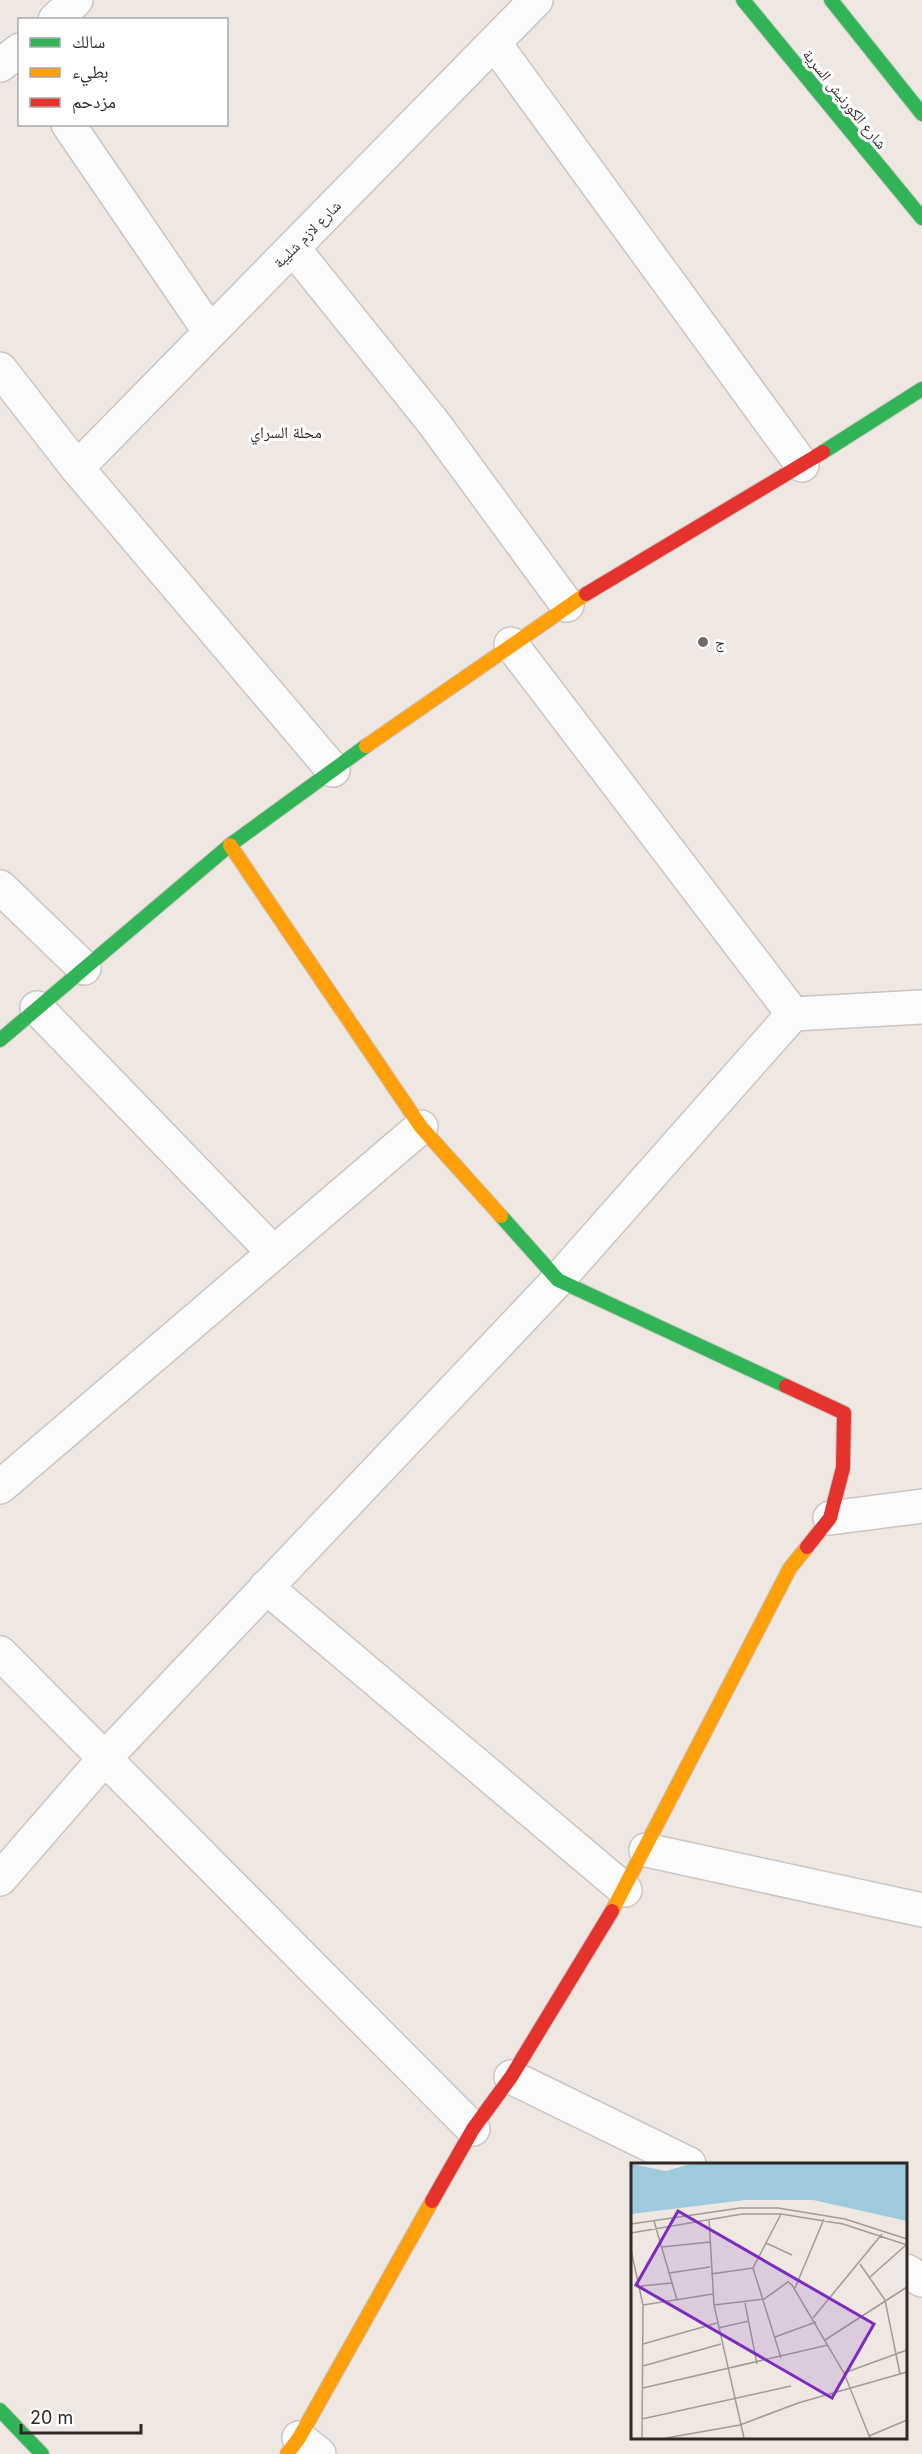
<svg xmlns="http://www.w3.org/2000/svg" width="922" height="2454" font-family="Inter,'Noto Naskh Arabic',sans-serif">
<style>
.lines{fill:none;stroke-linecap:round;stroke-linejoin:round}
.street-casing{stroke:#cbc5c1;stroke-width:36}
.fast-casing{stroke:#cbc5c1;stroke-width:16}
.slow-casing{stroke:#cbc5c1;stroke-width:16}
.jam-casing{stroke:#cbc5c1;stroke-width:16}
.street{stroke:#fcfbfb;stroke-width:33}
.fast{stroke:#30b455;stroke-width:14}
.slow{stroke:#ff9f0a;stroke-width:14}
.jam{stroke:#e5322d;stroke-width:14}
.poi-dot{fill:#716c67;stroke:#fff;stroke-width:2}
.labels{text-anchor:middle;dominant-baseline:central;stroke-width:6;stroke-linejoin:round;paint-order:stroke}
.street-label{font-size:15px;fill:#2e2925;stroke:#fff}
.poi-label{font-size:15px;fill:#2e2925;stroke:#fff;text-anchor:start}
.neighbourhood-label{font-size:16px;fill:#31271f;stroke:#fff}
.inset-road{fill:none;stroke:#a19b96;stroke-width:1.5}
.view{fill:#7b2cbf;fill-opacity:0.15;stroke:#7b2cbf;stroke-width:3}
.inset-edge{fill:none;stroke:#2e2925;stroke-width:3}
</style>
<rect width="100%" height="100%" fill="#eee7e2"/>
<g class="lines">
<defs>
<g id="street">
<path d="M 55,20 L 76,0"/>
<path d="M 495,44 L 802,465"/>
<path d="M 0,65 L 20,50"/>
<path d="M 68,124 L 210,332"/>
<path d="M 293,248 L 433,422 L 567,605"/>
<path d="M 0,369 L 77,468 L 333,770"/>
<path d="M 77,468 L 536,0"/>
<path d="M 511,644 L 793,1014"/>
<path d="M 0,887 L 84,968"/>
<path d="M 37,1008 L 274,1253"/>
<path d="M 0,1487 L 421,1127"/>
<path d="M 830,1518 L 922,1506"/>
<path d="M 266,1587 L 625,1890"/>
<path d="M 0,1653 L 473,2129"/>
<path d="M 646,1850 L 922,1910"/>
<path d="M 0,1879 L 104,1759 L 558,1280 L 793,1014 L 922,1007"/>
<path d="M 511,2077 L 689,2164"/>
<path d="M 906,2271 L 922,2280"/>
<path d="M 299,2438 L 319,2454"/>
</g>
<g id="fast">
<path d="M 743,0 L 922,218"/>
<path d="M 831,0 L 922,114"/>
<path d="M 823,452 L 922,389"/>
<path d="M 0,1040 L 230,845 L 366,746"/>
<path d="M 501,1216 L 558,1280 L 786,1386"/>
<path d="M 0,2410 L 42,2454"/>
</g>
<g id="slow">
<path d="M 366,746 L 586,594"/>
<path d="M 230,845 L 421,1127 L 501,1216"/>
<path d="M 612,1911 L 790,1568 L 807,1547"/>
<path d="M 287,2454 L 299,2438 L 432,2201"/>
</g>
<g id="jam">
<path d="M 586,594 L 823,452"/>
<path d="M 786,1386 L 844,1413 L 843,1468 L 830,1518 L 807,1547"/>
<path d="M 432,2201 L 473,2129 L 511,2077 L 612,1911"/>
</g>
</defs>
<use href="#street" class="street-casing"/>
<use href="#fast" class="fast-casing"/>
<use href="#slow" class="slow-casing"/>
<use href="#jam" class="jam-casing"/>
<use href="#street" class="street"/>
<use href="#fast" class="fast"/>
<use href="#slow" class="slow"/>
<use href="#jam" class="jam"/>
</g>
<circle class="poi-dot" cx="703" cy="642" r="6"/>
<g class="labels">
<g class="street-label">
<text transform="translate(845 99) rotate(51)">شارع الكورنيش السرية</text>
<text transform="translate(307 234) rotate(-45)">شارع لازم شليبة</text>
</g>
<g class="poi-label">
<text x="715" y="642">ج</text>
</g>
<g class="neighbourhood-label">
<text x="286" y="432">محلة السراي</text>
</g>
</g>
<g transform="translate(631 2163)">
<rect width="276" height="276" fill="#eee7e2"/>
<path d="M 0,1 L 35,8 L 59,1 L 276,1 L 276,58 L 182,37 L 114,37 L 0,51 Z" fill="#9ecade"/>
<path class="inset-road" d="M 150,51 L 122,105 L 150,195M 78,56 L 83,142 L 113,275M 23,58 L 46,137M 0,61 L 109,45 L 147,45 L 214,56 L 276,76M 0,70 L 111,51 L 150,51 L 212,61 L 276,82M 135,80 L 161,92M 31,84 L 79,79M 0,87 L 12,142 L 11,275M 229,101 L 254,137 L 269,211M 38,110 L 79,104M 80,111 L 122,105M 239,114 L 275,82M 10,123 L 41,120M 164,125 L 193,56M 114,140 L 126,201M 12,142 L 82,131M 83,142 L 133,136 L 157,119 L 161,122 L 213,210 L 239,275M 182,155 L 251,71M 87,165 L 118,158M 144,174 L 185,159M 194,177 L 276,124M 12,181 L 86,160M 12,203 L 90,181M 213,210 L 276,187M 12,225 L 197,182M 11,256 L 160,223M 238,273 L 276,257M 35,275 L 109,262 L 167,240 L 276,209"/>
<path class="view" d="M 47,48 L 243,161 L 201,235 L 5,122 Z"/>
<rect width="276" height="276" class="inset-edge"/>
</g>
<rect x="18" y="18" width="210" height="108" fill="#ffffff" stroke="#aba9a8" stroke-width="1.5"/>
<rect x="30" y="38" width="30" height="9" fill="#30b455" stroke="#aba9a8" stroke-width="1.5"/>
<text x="72" y="48" font-size="18" fill="#2e2925">سالك</text>
<rect x="30" y="68" width="30" height="9" fill="#ff9f0a" stroke="#aba9a8" stroke-width="1.5"/>
<text x="72" y="78" font-size="18" fill="#2e2925">بطيء</text>
<rect x="30" y="98" width="30" height="9" fill="#e5322d" stroke="#aba9a8" stroke-width="1.5"/>
<text x="72" y="108" font-size="18" fill="#2e2925">مزدحم</text>
<path d="M21 2424v9h120v-9" fill="none" stroke="#2e2925" stroke-width="3"/>
<text x="30" y="2424" font-size="18" fill="#2e2925" stroke="#ffffff" stroke-width="4.5" paint-order="stroke">20 m</text>
</svg>
